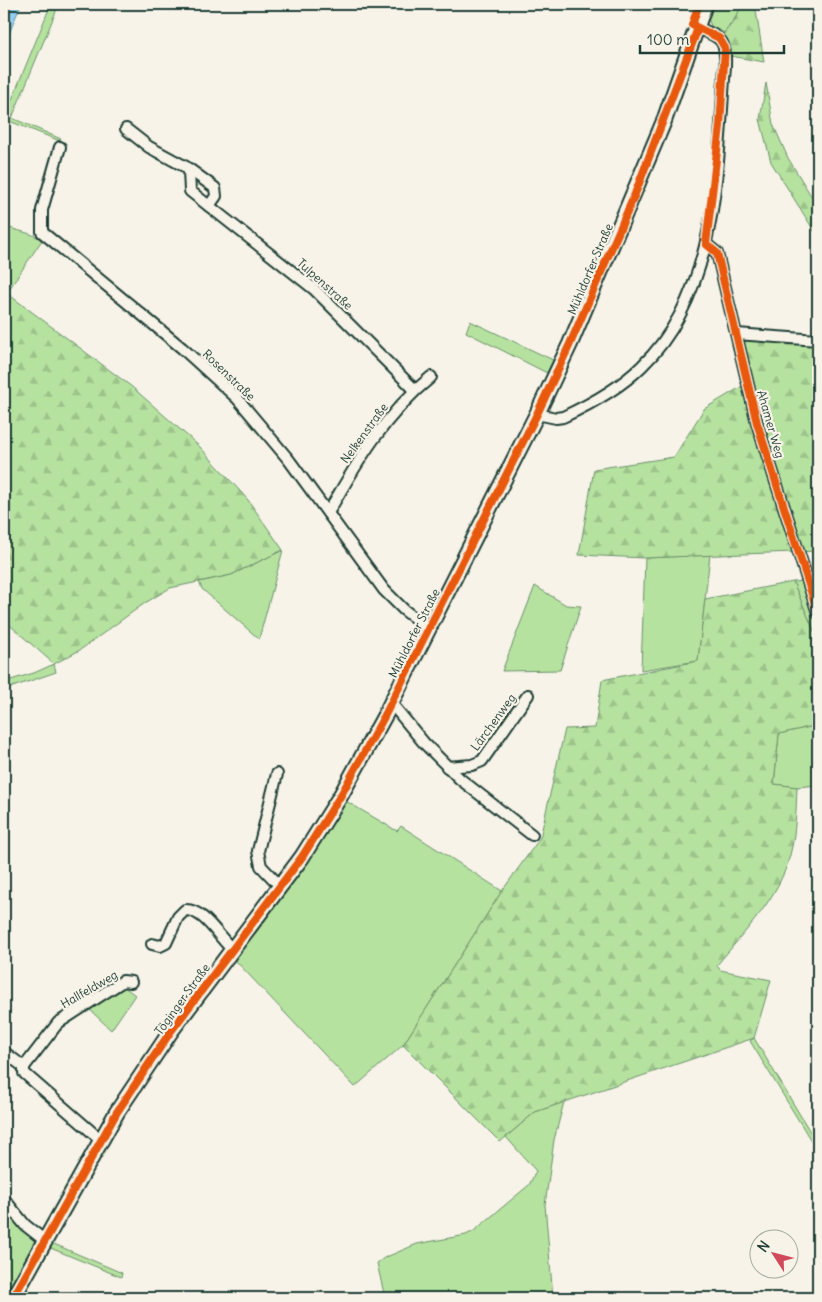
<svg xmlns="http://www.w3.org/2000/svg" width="822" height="1302" font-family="Delius,sans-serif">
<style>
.green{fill:#b6e2a0;stroke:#6a906a}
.forest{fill:url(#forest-firs);stroke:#6a906a}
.water{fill:#91cdf1;stroke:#6393a5}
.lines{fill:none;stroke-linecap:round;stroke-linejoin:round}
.minor-casing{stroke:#1f3d34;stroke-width:14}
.tertiary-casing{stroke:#1f3d34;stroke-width:18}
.minor{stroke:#f7f3e8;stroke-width:10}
.tertiary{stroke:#f7f3e8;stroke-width:14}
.cycleway-casing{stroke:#f7f3e8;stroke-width:11}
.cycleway{stroke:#e8590c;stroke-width:8}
.labels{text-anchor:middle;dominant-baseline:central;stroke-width:4.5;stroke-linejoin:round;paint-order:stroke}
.street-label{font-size:12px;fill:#1f3d34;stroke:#f7f3e8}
</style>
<defs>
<pattern id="forest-firs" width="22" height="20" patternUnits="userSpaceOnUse" patternTransform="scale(1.25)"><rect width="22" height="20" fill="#b6e2a0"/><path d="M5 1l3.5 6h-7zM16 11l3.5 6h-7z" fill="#9cc38a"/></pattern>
</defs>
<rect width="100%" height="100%" fill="#f7f3e8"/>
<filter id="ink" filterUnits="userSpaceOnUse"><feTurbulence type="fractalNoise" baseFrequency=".02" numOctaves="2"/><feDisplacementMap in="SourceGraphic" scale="10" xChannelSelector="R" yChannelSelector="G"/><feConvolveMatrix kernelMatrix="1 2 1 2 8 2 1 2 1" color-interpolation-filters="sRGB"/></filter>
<g filter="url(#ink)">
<g class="green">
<path d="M 51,4 L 59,4 L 12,118 L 61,139 L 60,141 L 4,119 Z"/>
<path d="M 711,4 L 742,4 L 743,7 L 724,33 L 711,26 L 707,16 Z"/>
<path d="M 4,226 C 16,231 31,232 42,240 L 6,294 L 4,291 Z"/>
<path d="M 470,321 L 553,360 L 547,373 L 466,332 Z"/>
<path d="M 283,550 L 259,639 L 202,589 L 199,582 L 231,575 Z"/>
<path d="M 710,555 L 698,661 L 641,670 L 645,558 Z"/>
<path d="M 808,570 L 818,570 L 818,598 Z"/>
<path d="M 805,581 L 818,616 L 818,640 L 793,582 Z"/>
<path d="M 535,586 L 566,605 L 581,606 L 560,670 L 502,671 Z"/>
<path d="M 54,664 L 56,672 L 4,690 L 4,682 L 34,673 Z"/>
<path d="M 818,725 L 818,785 L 797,787 L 774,784 L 779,734 Z"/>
<path d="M 344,800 L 397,831 L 401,826 L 502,891 L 403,1045 L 355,1087 L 234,959 Z"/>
<path d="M 123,986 L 135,995 L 111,1030 L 87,1007 Z"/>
<path d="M 754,1038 L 818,1145 L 818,1152 L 750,1041 Z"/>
<path d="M 564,1102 L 554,1140 L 545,1205 L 553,1298 L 385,1298 L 377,1263 L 384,1258 L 417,1244 L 466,1235 L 474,1231 L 529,1185 L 536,1171 L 506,1137 L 535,1112 Z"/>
<path d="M 4,1203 L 35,1240 L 5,1298 L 4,1298 Z"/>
<path d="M 50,1243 L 54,1244 L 122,1273 L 121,1277 L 48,1247 Z"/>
</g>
<g class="forest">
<path d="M 742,4 L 755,4 L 764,62 L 731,56 L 724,33 L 735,20 Z"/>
<path d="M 766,83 L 773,124 L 788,158 L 818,207 L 818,237 L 771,162 L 760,119 Z"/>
<path d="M 4,291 L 132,387 L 200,447 L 248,500 L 283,550 L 231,575 L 170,588 L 145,603 L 80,650 L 54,664 L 4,620 Z"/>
<path d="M 748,338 L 818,345 L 818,551 L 645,558 L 579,555 L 594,469 L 674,457 L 704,409 L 751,381 L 743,345 Z"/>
<path d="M 793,582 L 818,640 L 818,725 L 779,734 L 774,784 L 797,787 C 796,809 796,833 790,855 C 779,898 744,932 717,965 L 720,970 L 771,980 L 754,1038 L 535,1112 L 500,1142 L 403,1045 L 502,891 L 540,838 L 565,729 L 595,728 L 602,680 L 698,661 L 705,599 Z"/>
</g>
<path class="water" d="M 4,4 L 21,4 L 4,46 Z"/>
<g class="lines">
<defs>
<g id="minor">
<path d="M 126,129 L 149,147 L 186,167 L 189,171 L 190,191 L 314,289 L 415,390"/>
<path d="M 60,147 L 42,210 L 42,232 L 182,348 L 237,398 L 289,460 L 384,590 L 404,610 L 429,629"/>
<path d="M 189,169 L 215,188 L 216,196 L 209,206"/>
<path d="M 706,244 L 717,253 L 757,423 L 818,613"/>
<path d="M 737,334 L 818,340"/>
<path d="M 537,414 L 556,418 L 563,417 C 591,404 620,388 642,366 C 719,292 717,165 725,66 C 726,40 722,38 698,28"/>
<path d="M 328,513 C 357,462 385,414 431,377"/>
<path d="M 391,703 L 424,743 L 460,779 L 532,835"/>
<path d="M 447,767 L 472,765 L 482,761 L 528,695"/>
<path d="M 277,774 L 258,851 L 261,866 L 281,887"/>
<path d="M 152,944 L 160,946 L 166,943 L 178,917 L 185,910 C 204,909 219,938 233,950"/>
<path d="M 4,1052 L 24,1067 L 24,1073 L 101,1140"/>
<path d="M 24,1067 L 58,1023 L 123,981 L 131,982"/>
<path d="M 4,1199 L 25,1225 L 44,1240"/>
</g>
<path id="tertiary" d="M 13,1298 L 117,1112 L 171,1031 L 302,857 L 341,795 L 385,715 L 537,414 L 570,344 L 664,121 L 705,4"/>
</defs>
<use href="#minor" class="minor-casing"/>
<use href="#tertiary" class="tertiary-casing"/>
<use href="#minor" class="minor"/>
<use href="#tertiary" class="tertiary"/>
<defs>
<g id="cycleway">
<path d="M 699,4 L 692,25 L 719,38 L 725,48 L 720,126 L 706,244 L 717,253 L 757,423 L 818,613"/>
<path d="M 13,1298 L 117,1112 L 171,1031 L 302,857 L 341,795 L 385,715 L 537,414 L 570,344 L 635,194 L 698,28"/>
</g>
</defs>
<use href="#cycleway" class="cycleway-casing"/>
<use href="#cycleway" class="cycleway"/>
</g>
</g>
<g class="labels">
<g class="street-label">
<text transform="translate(590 269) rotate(-67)">Mühldorfer Straße</text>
<text transform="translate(325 284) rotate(42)">Tulpenstraße</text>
<text transform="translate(229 375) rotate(44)">Rosenstraße</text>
<text transform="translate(771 424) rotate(74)">Ahamer Weg</text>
<text transform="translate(364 433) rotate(-54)">Nelkenstraße</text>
<text transform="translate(414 633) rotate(-63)">Mühldorfer Straße</text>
<text transform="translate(493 722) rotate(-54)">Lärchenweg</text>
<text transform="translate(89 989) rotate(-30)">Hallfeldweg</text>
<text transform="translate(182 999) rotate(-54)">Töginger Straße</text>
</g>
</g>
<rect width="822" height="1302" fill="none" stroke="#f7f3e8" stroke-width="20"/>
<rect x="10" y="10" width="802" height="1282" fill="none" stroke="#1f3d34" stroke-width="2" filter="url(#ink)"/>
<g transform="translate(774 1254) rotate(306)"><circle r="24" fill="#f7f3e8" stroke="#a1aaa0"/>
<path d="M0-4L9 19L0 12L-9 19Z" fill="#d1495b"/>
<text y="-8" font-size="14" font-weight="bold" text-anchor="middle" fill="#1f3d34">N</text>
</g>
<path d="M640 45v8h144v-8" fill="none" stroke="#1f3d34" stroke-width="2.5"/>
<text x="647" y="45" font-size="15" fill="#1f3d34" stroke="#f7f3e8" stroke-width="4" paint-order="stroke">100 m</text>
</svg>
